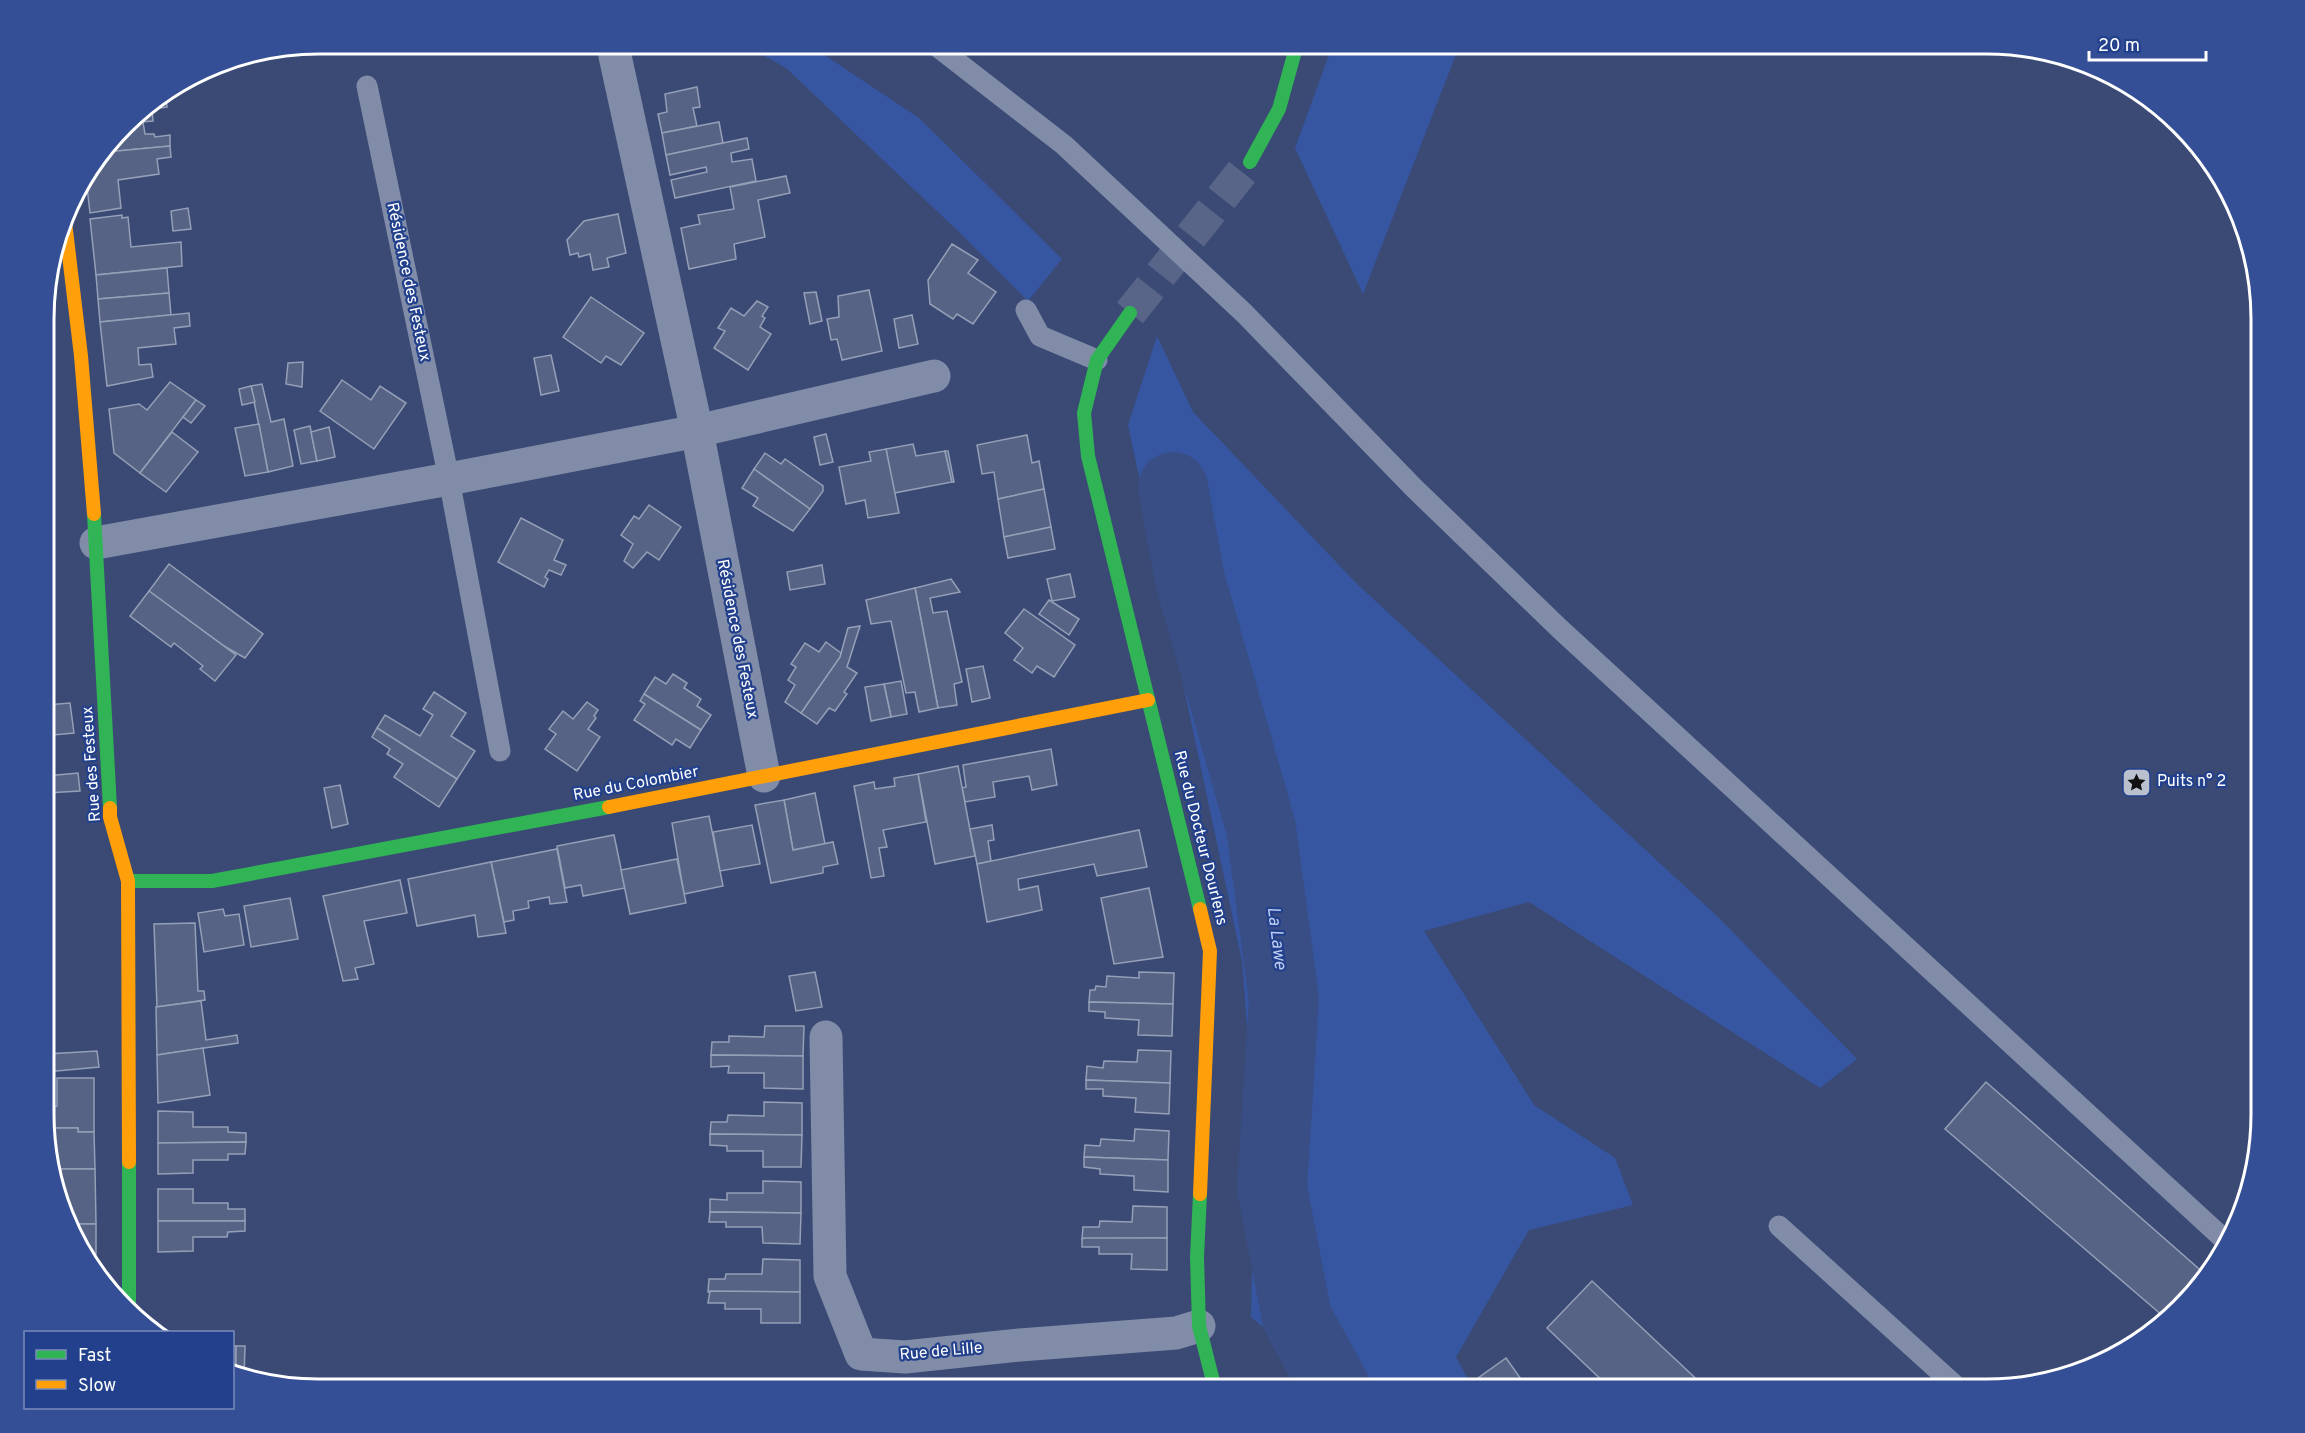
<svg xmlns="http://www.w3.org/2000/svg" width="2305" height="1433" font-family="Overpass,sans-serif">
<style>
.green{fill:#3756a2}
.lines{fill:none;stroke-linecap:round;stroke-linejoin:round}
.river{stroke:#394e85;stroke-width:70}
.building{fill:#566384;stroke:#959fb7;stroke-width:1.5}
.secondary-tunnel{stroke:#586589;stroke-width:33;stroke-dasharray:33 16;stroke-linecap:butt}
.lane{stroke:#818ca8;stroke-width:21}
.street{stroke:#818ca8;stroke-width:33}
.fast{stroke:#30b455;stroke-width:14}
.slow{stroke:#ff9f0a;stroke-width:14}
.labels{text-anchor:middle;dominant-baseline:central;stroke-width:4.5;stroke-linejoin:round;paint-order:stroke}
.street-label{font-size:16px;fill:#fff;stroke:#22408c}
.poi-label{font-size:16px;fill:#fff;stroke:#22408c;text-anchor:start}
.water-label{font-size:18px;font-style:italic;fill:#bcccf2;stroke:#22408c}
.rim{fill:none;stroke:#fff;stroke-width:3}
</style>
<rect width="100%" height="100%" fill="#3a4a74"/>
<g class="green">
<path d="M 743,44 L 808,44 L 919,118 L 1062,259 L 1028,301 L 958,231 L 786,68 Z"/>
<path d="M 1333,44 L 1460,44 L 1363,294 L 1295,148 Z"/>
<path d="M 1157,336 L 1193,412 L 1357,584 L 1716,915 L 1857,1059 L 1820,1088 L 1529,902 L 1424,931 L 1534,1105 L 1615,1158 L 1633,1205 L 1529,1230 L 1456,1357 L 1473,1389 L 1337,1389 L 1251,1317 L 1255,1130 L 1242,961 L 1128,425 Z"/>
</g>
<g class="lines">
<path class="river" d="M 1173,487 L 1190,580 L 1261,828 L 1284,999 L 1272,1188 L 1297,1318 L 1336,1389"/>
</g>
<g class="building">
<path d="M 697,87 L 700,107 L 693,108 L 697,126 L 662,133 L 658,114 L 667,112 L 665,94 Z"/>
<path d="M 163,96 L 166,96 L 167,107 L 152,109 L 153,121 L 128,123 L 137,112 Z"/>
<path d="M 143,122 L 145,134 L 154,134 L 155,137 L 170,135 L 170,146 L 106,152 L 128,123 Z"/>
<path d="M 719,122 L 723,143 L 666,155 L 662,133 Z"/>
<path d="M 747,138 L 749,149 L 731,153 L 732,162 L 752,159 L 756,181 L 675,198 L 671,180 L 707,172 L 706,167 L 670,175 L 666,155 Z"/>
<path d="M 170,146 L 171,157 L 157,159 L 159,174 L 118,180 L 121,208 L 90,213 L 86,178 L 106,152 Z"/>
<path d="M 786,176 L 790,193 L 758,200 L 765,237 L 734,244 L 736,259 L 689,269 L 681,228 L 700,224 L 698,215 L 734,209 L 730,187 Z"/>
<path d="M 188,208 L 191,229 L 173,231 L 171,211 Z"/>
<path d="M 618,214 L 626,253 L 607,258 L 609,267 L 593,270 L 590,254 L 579,257 L 578,253 L 570,255 L 567,240 L 584,221 Z"/>
<path d="M 122,215 L 122,218 L 128,217 L 131,247 L 181,242 L 182,266 L 96,275 L 90,219 Z"/>
<path d="M 952,244 L 978,260 L 968,273 L 996,292 L 973,324 L 957,314 L 953,319 L 930,304 L 928,280 Z"/>
<path d="M 167,268 L 169,293 L 98,299 L 96,275 Z"/>
<path d="M 869,290 L 882,351 L 842,360 L 837,339 L 831,340 L 827,319 L 839,317 L 838,296 Z"/>
<path d="M 816,292 L 822,321 L 810,324 L 804,293 Z"/>
<path d="M 169,293 L 171,315 L 100,322 L 98,299 Z"/>
<path d="M 591,297 L 644,333 L 621,365 L 606,356 L 601,363 L 563,337 Z"/>
<path d="M 757,301 L 768,307 L 762,316 L 765,318 L 760,327 L 771,334 L 748,370 L 714,348 L 725,331 L 718,328 L 731,308 L 744,316 Z"/>
<path d="M 189,313 L 190,326 L 174,328 L 176,344 L 138,348 L 139,365 L 151,364 L 153,377 L 107,386 L 100,322 Z"/>
<path d="M 912,315 L 918,344 L 899,348 L 894,319 Z"/>
<path d="M 551,355 L 559,391 L 541,395 L 534,358 Z"/>
<path d="M 303,362 L 302,387 L 286,384 L 288,363 Z"/>
<path d="M 342,380 L 371,400 L 380,386 L 406,403 L 374,449 L 320,411 Z"/>
<path d="M 170,382 L 196,400 L 140,473 L 114,453 L 109,409 L 139,404 L 147,410 Z"/>
<path d="M 262,384 L 271,422 L 284,419 L 293,466 L 268,472 L 251,386 Z"/>
<path d="M 251,386 L 255,402 L 242,405 L 239,389 Z"/>
<path d="M 196,400 L 205,406 L 191,423 L 183,417 Z"/>
<path d="M 259,424 L 268,472 L 245,476 L 235,428 Z"/>
<path d="M 310,426 L 317,461 L 301,464 L 294,430 Z"/>
<path d="M 329,427 L 335,457 L 317,461 L 311,432 Z"/>
<path d="M 172,432 L 198,452 L 166,492 L 140,473 Z"/>
<path d="M 826,434 L 833,462 L 820,465 L 814,437 Z"/>
<path d="M 1027,435 L 1032,463 L 1039,461 L 1044,489 L 998,499 L 994,472 L 982,474 L 977,445 Z"/>
<path d="M 913,444 L 916,456 L 945,451 L 952,482 L 894,493 L 886,449 Z"/>
<path d="M 886,449 L 899,513 L 868,518 L 865,500 L 846,504 L 839,467 L 871,461 L 869,452 Z"/>
<path d="M 945,451 L 948,451 L 954,482 L 952,482 Z"/>
<path d="M 765,453 L 781,464 L 785,459 L 823,486 L 823,491 L 810,509 L 754,469 Z"/>
<path d="M 754,469 L 810,509 L 793,531 L 753,506 L 758,498 L 742,488 Z"/>
<path d="M 46,476 L 50,479 L 54,528 L 46,529 Z"/>
<path d="M 1044,489 L 1051,527 L 1004,537 L 998,499 Z"/>
<path d="M 649,505 L 681,527 L 659,560 L 647,552 L 633,568 L 624,561 L 633,544 L 621,535 L 634,516 L 639,519 Z"/>
<path d="M 521,518 L 563,540 L 554,560 L 566,565 L 561,575 L 549,570 L 545,577 L 548,579 L 544,587 L 498,562 Z"/>
<path d="M 1051,527 L 1055,549 L 1008,558 L 1004,537 Z"/>
<path d="M 169,564 L 263,634 L 245,658 L 224,646 L 149,591 Z"/>
<path d="M 822,565 L 825,584 L 790,590 L 787,572 Z"/>
<path d="M 1070,574 L 1075,597 L 1052,601 L 1047,579 Z"/>
<path d="M 951,579 L 960,592 L 930,598 L 933,613 L 947,611 L 962,682 L 954,684 L 957,705 L 938,708 L 915,588 Z"/>
<path d="M 915,588 L 938,708 L 919,712 L 915,692 L 906,693 L 891,621 L 871,624 L 866,600 Z"/>
<path d="M 149,591 L 236,655 L 215,681 L 200,669 L 203,666 L 174,643 L 171,647 L 130,616 Z"/>
<path d="M 1049,600 L 1079,619 L 1069,635 L 1039,614 Z"/>
<path d="M 1024,609 L 1075,645 L 1054,677 L 1037,666 L 1032,673 L 1014,660 L 1023,648 L 1005,633 Z"/>
<path d="M 860,626 L 847,667 L 857,673 L 844,692 L 847,694 L 835,711 L 829,708 L 817,724 L 801,713 L 840,657 L 848,628 Z"/>
<path d="M 826,642 L 841,653 L 840,657 L 801,713 L 785,702 L 795,685 L 788,680 L 796,667 L 791,664 L 805,643 L 819,652 Z"/>
<path d="M 983,666 L 990,698 L 972,702 L 966,669 Z"/>
<path d="M 673,674 L 687,683 L 684,688 L 701,699 L 697,706 L 711,715 L 701,730 L 644,694 L 655,677 L 666,684 Z"/>
<path d="M 901,681 L 907,714 L 891,717 L 884,684 Z"/>
<path d="M 884,684 L 891,717 L 871,721 L 865,687 Z"/>
<path d="M 434,692 L 466,713 L 451,736 L 475,751 L 457,779 L 377,728 L 385,715 L 420,736 L 433,715 L 423,709 Z"/>
<path d="M 644,694 L 701,730 L 690,748 L 676,739 L 672,745 L 634,720 L 645,704 L 640,701 Z"/>
<path d="M 587,702 L 598,710 L 594,716 L 596,718 L 588,729 L 600,737 L 577,771 L 545,749 L 556,734 L 549,729 L 563,711 L 573,719 Z"/>
<path d="M 70,703 L 74,733 L 53,735 L 53,729 L 46,730 L 46,705 Z"/>
<path d="M 377,728 L 457,779 L 439,807 L 394,777 L 403,764 L 387,754 L 390,749 L 372,737 Z"/>
<path d="M 1051,749 L 1057,785 L 1032,790 L 1029,776 L 993,782 L 995,797 L 965,802 L 962,788 L 966,787 L 963,765 Z"/>
<path d="M 958,766 L 975,856 L 935,864 L 918,774 Z"/>
<path d="M 78,773 L 80,791 L 46,793 L 46,776 Z"/>
<path d="M 918,774 L 926,822 L 883,830 L 887,847 L 879,848 L 884,876 L 871,878 L 854,786 L 874,782 L 875,789 L 895,786 L 894,778 Z"/>
<path d="M 340,785 L 348,824 L 332,828 L 324,788 Z"/>
<path d="M 815,793 L 825,844 L 793,850 L 784,800 Z"/>
<path d="M 784,800 L 793,850 L 833,842 L 838,864 L 823,867 L 823,873 L 771,883 L 755,805 Z"/>
<path d="M 709,816 L 723,886 L 684,894 L 672,823 Z"/>
<path d="M 752,825 L 760,864 L 720,871 L 713,832 Z"/>
<path d="M 992,825 L 994,840 L 988,841 L 991,861 L 977,864 L 970,829 Z"/>
<path d="M 1139,830 L 1147,867 L 1097,876 L 1094,864 L 1018,879 L 1019,890 L 1038,886 L 1042,910 L 987,922 L 977,864 Z"/>
<path d="M 614,835 L 625,888 L 583,896 L 581,885 L 565,888 L 557,846 Z"/>
<path d="M 557,849 L 567,902 L 550,904 L 549,897 L 528,901 L 529,908 L 513,911 L 514,920 L 504,922 L 491,862 Z"/>
<path d="M 677,859 L 686,903 L 630,914 L 621,870 Z"/>
<path d="M 491,862 L 506,933 L 478,937 L 475,915 L 417,926 L 408,879 Z"/>
<path d="M 400,880 L 407,913 L 364,921 L 374,964 L 355,968 L 358,979 L 343,981 L 323,896 Z"/>
<path d="M 1149,888 L 1163,957 L 1114,964 L 1101,898 Z"/>
<path d="M 290,898 L 298,939 L 251,947 L 244,906 Z"/>
<path d="M 223,909 L 225,916 L 239,914 L 244,945 L 204,952 L 198,913 Z"/>
<path d="M 195,923 L 198,991 L 204,991 L 205,1000 L 157,1007 L 154,924 Z"/>
<path d="M 815,972 L 822,1007 L 796,1011 L 789,976 Z"/>
<path d="M 1139,972 L 1174,973 L 1173,1004 L 1089,1002 L 1090,990 L 1095,990 L 1096,986 L 1106,987 L 1107,976 L 1139,978 Z"/>
<path d="M 201,1001 L 206,1040 L 237,1035 L 238,1043 L 157,1055 L 156,1007 Z"/>
<path d="M 1089,1002 L 1173,1004 L 1172,1036 L 1138,1035 L 1139,1020 L 1105,1018 L 1105,1012 L 1089,1011 Z"/>
<path d="M 765,1026 L 804,1026 L 803,1056 L 711,1055 L 712,1042 L 729,1042 L 729,1036 L 764,1037 Z"/>
<path d="M 203,1048 L 210,1095 L 158,1103 L 157,1055 Z"/>
<path d="M 1138,1050 L 1171,1051 L 1170,1083 L 1086,1080 L 1087,1066 L 1103,1068 L 1104,1061 L 1137,1062 Z"/>
<path d="M 97,1051 L 99,1067 L 46,1072 L 46,1054 Z"/>
<path d="M 711,1055 L 803,1056 L 803,1089 L 764,1088 L 764,1073 L 728,1073 L 729,1066 L 711,1067 Z"/>
<path d="M 57,1078 L 94,1078 L 94,1132 L 78,1132 L 78,1128 L 46,1128 L 46,1107 L 57,1106 Z"/>
<path d="M 1086,1080 L 1170,1083 L 1169,1114 L 1135,1112 L 1136,1098 L 1103,1096 L 1103,1089 L 1086,1089 Z"/>
<path d="M 1986,1082 L 2206,1275 L 2163,1316 L 1945,1129 Z"/>
<path d="M 764,1102 L 802,1103 L 802,1135 L 710,1134 L 711,1122 L 727,1122 L 728,1115 L 764,1116 Z"/>
<path d="M 158,1111 L 193,1112 L 193,1127 L 228,1127 L 228,1132 L 246,1133 L 246,1142 L 158,1143 Z"/>
<path d="M 46,1128 L 78,1128 L 78,1132 L 94,1132 L 95,1169 L 52,1169 L 46,1150 Z"/>
<path d="M 1135,1129 L 1169,1131 L 1168,1160 L 1084,1157 L 1085,1145 L 1100,1146 L 1101,1139 L 1134,1141 Z"/>
<path d="M 710,1134 L 802,1135 L 801,1167 L 763,1167 L 763,1151 L 727,1151 L 727,1146 L 710,1145 Z"/>
<path d="M 246,1142 L 245,1154 L 228,1154 L 228,1160 L 193,1160 L 193,1173 L 158,1174 L 158,1143 Z"/>
<path d="M 1084,1157 L 1168,1160 L 1168,1192 L 1134,1190 L 1134,1176 L 1100,1174 L 1100,1169 L 1084,1167 Z"/>
<path d="M 52,1169 L 95,1169 L 96,1224 L 71,1224 Z"/>
<path d="M 763,1181 L 801,1182 L 801,1213 L 710,1212 L 710,1199 L 727,1200 L 727,1193 L 763,1193 Z"/>
<path d="M 158,1189 L 193,1189 L 193,1203 L 228,1203 L 228,1209 L 245,1209 L 245,1221 L 158,1221 Z"/>
<path d="M 1133,1206 L 1167,1207 L 1167,1238 L 1082,1239 L 1083,1227 L 1099,1227 L 1100,1221 L 1132,1222 Z"/>
<path d="M 710,1212 L 801,1213 L 800,1244 L 763,1243 L 762,1227 L 726,1227 L 726,1222 L 709,1222 Z"/>
<path d="M 158,1221 L 245,1221 L 245,1231 L 228,1232 L 227,1237 L 193,1237 L 193,1251 L 158,1252 Z"/>
<path d="M 71,1224 L 96,1224 L 96,1254 L 82,1254 L 81,1252 Z"/>
<path d="M 1084,1238 L 1167,1238 L 1167,1270 L 1131,1269 L 1132,1254 L 1099,1254 L 1099,1247 L 1082,1247 L 1082,1239 Z"/>
<path d="M 763,1259 L 800,1260 L 800,1292 L 708,1292 L 709,1279 L 725,1279 L 726,1274 L 762,1274 Z"/>
<path d="M 1592,1281 L 1707,1389 L 1611,1389 L 1547,1328 Z"/>
<path d="M 710,1291 L 800,1292 L 800,1323 L 761,1323 L 761,1309 L 725,1309 L 725,1303 L 708,1303 Z"/>
<path d="M 232,1346 L 236,1346 L 236,1375 L 232,1373 Z"/>
<path d="M 236,1346 L 245,1346 L 244,1377 L 236,1375 Z"/>
<path d="M 1506,1358 L 1528,1389 L 1480,1389 L 1474,1381 Z"/>
<path d="M 1271,1379 L 1274,1389 L 1244,1389 L 1243,1386 Z"/>
</g>
<g class="lines">
<path class="secondary-tunnel" d="M 1130,313 L 1250,162"/>
<g class="lane">
<path d="M 934,44 L 1064,145 L 1244,313 L 1414,488 L 1560,629 L 2227,1242"/>
<path d="M 367,86 L 449,479 L 500,751"/>
<path d="M 1026,310 L 1040,336 L 1097,360"/>
<path d="M 1779,1226 L 1959,1389"/>
</g>
<g class="street">
<path d="M 615,56 L 697,431 L 764,776"/>
<path d="M 96,543 L 449,479 L 697,431 L 934,376"/>
<path d="M 826,1037 L 830,1276 L 861,1354 L 905,1357 L 1020,1345 L 1176,1333 L 1199,1326"/>
</g>
<g class="fast">
<path d="M 1250,162 L 1279,109 L 1297,44"/>
<path d="M 1130,313 L 1097,360 L 1084,413 L 1088,456 L 1200,909"/>
<path d="M 94,514 L 110,808"/>
<path d="M 128,881 L 212,881 L 609,807"/>
<path d="M 129,1162 L 129,1304"/>
<path d="M 1200,1194 L 1197,1257 L 1199,1326 L 1215,1389"/>
</g>
<g class="slow">
<path d="M 65,222 L 81,356 L 94,514"/>
<path d="M 609,807 L 1148,700"/>
<path d="M 110,808 L 110,817 L 128,881 L 129,1162"/>
<path d="M 1200,1194 L 1210,951 L 1200,909"/>
</g>
</g>
<defs>
<symbol id="sight-square" viewBox="-11 -11 22 22"><rect x="-9" y="-9" width="18" height="18" rx="4" fill="#bac0ce" stroke="#22408c"/><path d="M0-6L1.8-2.2L6-1.7L2.9 1.2L3.7 5.4L0 3.3L-3.7 5.4L-2.9 1.2L-6-1.7L-1.8-2.2Z" fill="#111"/></symbol>
</defs>
<g fill-rule="evenodd">
<use href="#sight-square" x="2120" y="766" width="33" height="33"/>
</g>
<g class="labels">
<g class="street-label">
<text transform="translate(408 282) rotate(78)">Résidence des Festeux</text>
<text transform="translate(737 639) rotate(79)">Résidence des Festeux</text>
<text transform="translate(92 764) rotate(-94)">Rue des Festeux</text>
<text transform="translate(636 784) rotate(-11)">Rue du Colombier</text>
<text transform="translate(1200 838) rotate(76)">Rue du Docteur Dourlens</text>
<text transform="translate(941 1352) rotate(-5)">Rue de Lille</text>
</g>
<g class="poi-label">
<text x="2157" y="782">Puits n° 2</text>
</g>
<g class="water-label">
<text transform="translate(1276 938) rotate(83)">La Lawe</text>
</g>
</g>
<path d="M0 0H2305V1433H0ZM319 54H1986A265 265 0 0 1 2251 319V1114A265 265 0 0 1 1986 1379H319A265 265 0 0 1 54 1114V319A265 265 0 0 1 319 54Z" fill="#344f95" fill-rule="evenodd"/>
<path class="rim" d="M319 54H1986A265 265 0 0 1 2251 319V1114A265 265 0 0 1 1986 1379H319A265 265 0 0 1 54 1114V319A265 265 0 0 1 319 54Z"/>
<rect x="24" y="1331" width="210" height="78" fill="#22408c" stroke="#7a8cba" stroke-width="1.5"/>
<rect x="36" y="1350" width="30" height="9" fill="#30b455" stroke="#7a8cba" stroke-width="1.5"/>
<text x="78" y="1361" font-size="18" fill="#ffffff">Fast</text>
<rect x="36" y="1380" width="30" height="9" fill="#ff9f0a" stroke="#7a8cba" stroke-width="1.5"/>
<text x="78" y="1391" font-size="18" fill="#ffffff">Slow</text>
<path d="M2089 51v9h117v-9" fill="none" stroke="#ffffff" stroke-width="3"/>
<text x="2098" y="51" font-size="18" fill="#ffffff" stroke="#22408c" stroke-width="4.5" paint-order="stroke">20 m</text>
</svg>
